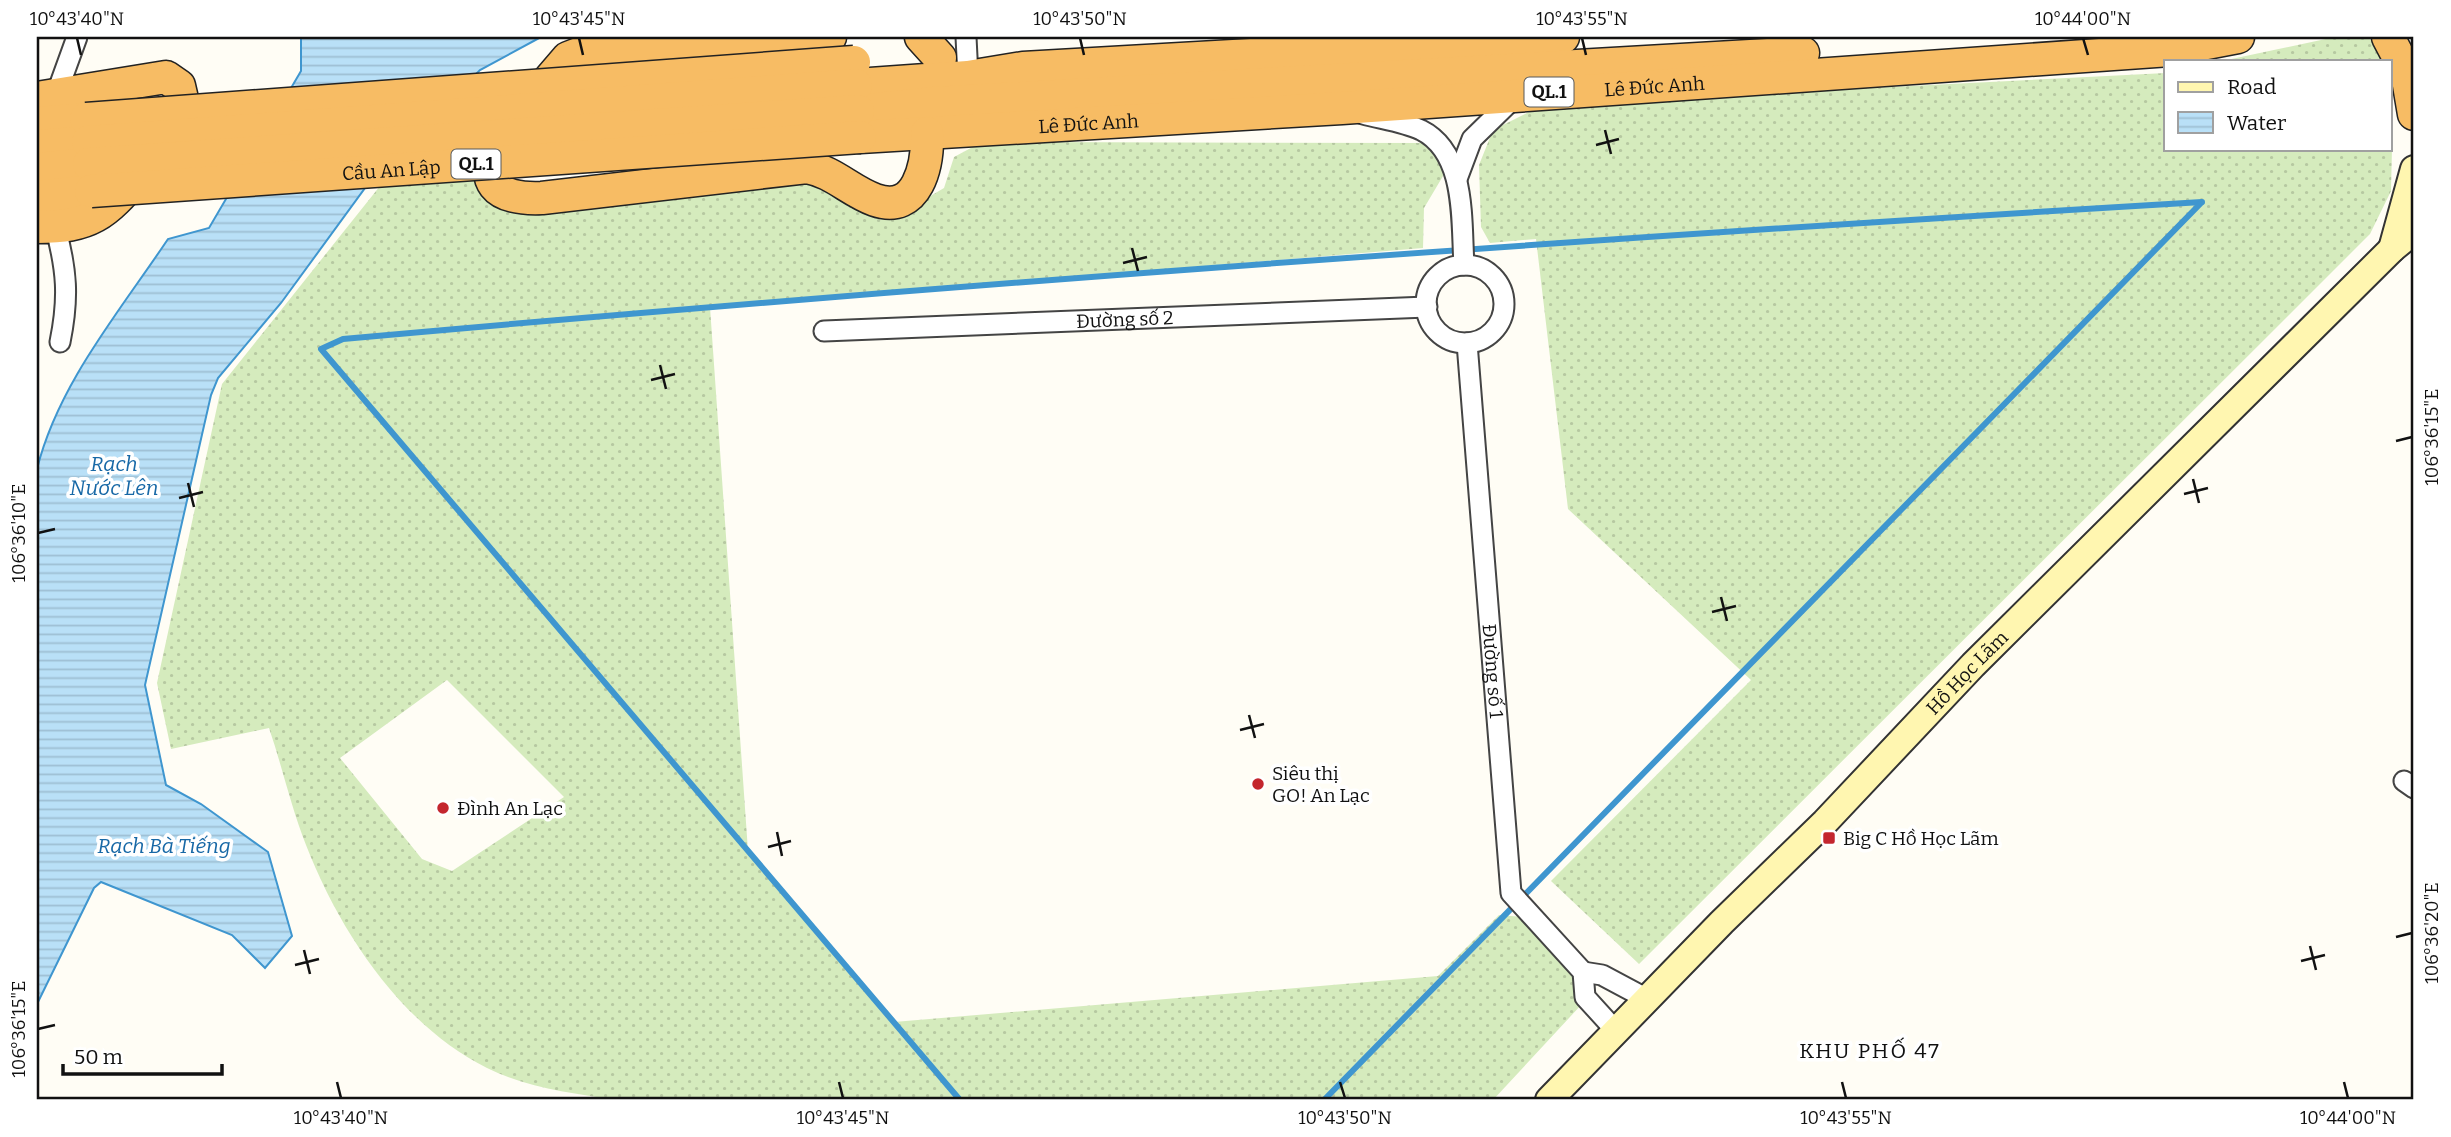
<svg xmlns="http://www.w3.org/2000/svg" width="2451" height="1137" font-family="Bitter,serif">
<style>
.grass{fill:url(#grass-dots);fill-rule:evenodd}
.water{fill:url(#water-rules);stroke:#3f96cf;stroke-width:2}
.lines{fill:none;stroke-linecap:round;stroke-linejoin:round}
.stream{stroke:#3f96cf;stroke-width:6}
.minor-casing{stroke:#444;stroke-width:23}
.secondary-casing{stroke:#333;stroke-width:30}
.trunk-casing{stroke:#222;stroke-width:35}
.minor{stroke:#fff;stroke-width:19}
.secondary{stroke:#fff6b0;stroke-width:26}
.trunk{stroke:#f7bc64;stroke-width:32}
.trunk-bridge-casing{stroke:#222;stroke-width:35;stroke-linecap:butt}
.trunk-bridge{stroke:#f7bc64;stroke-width:32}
.ticks{fill:none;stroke:#111;stroke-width:2.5}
.poi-dot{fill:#c4262e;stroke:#fff;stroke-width:2.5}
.labels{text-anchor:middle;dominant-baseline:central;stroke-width:7;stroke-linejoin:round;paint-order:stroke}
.shield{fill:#fff;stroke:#585858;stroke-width:2}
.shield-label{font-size:18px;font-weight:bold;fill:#111}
.street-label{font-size:19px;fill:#111;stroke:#fff}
.poi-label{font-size:19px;fill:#111;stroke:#fff;text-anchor:start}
.water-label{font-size:21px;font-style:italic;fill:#1768a6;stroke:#fff}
.neighbourhood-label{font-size:21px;letter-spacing:2px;fill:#111;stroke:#fff}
.neatline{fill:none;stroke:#111;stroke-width:2.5}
.ticks-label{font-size:18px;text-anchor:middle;fill:#111}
</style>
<defs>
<pattern id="grass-dots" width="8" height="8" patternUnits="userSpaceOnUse" patternTransform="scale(1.75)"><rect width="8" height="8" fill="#d5ebbd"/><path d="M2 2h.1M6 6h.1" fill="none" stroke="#b6c8a1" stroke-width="1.8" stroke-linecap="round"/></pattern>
<pattern id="water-rules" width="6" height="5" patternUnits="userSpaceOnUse" patternTransform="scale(1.75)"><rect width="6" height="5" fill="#b9e0f7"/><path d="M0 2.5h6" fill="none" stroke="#9ebfd3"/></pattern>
</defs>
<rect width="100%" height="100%" fill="#fffdf5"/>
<g class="grass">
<path d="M 2335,37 L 2368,37 L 2379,50 L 2382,61 L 2222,61 Z"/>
<path d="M 2166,73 L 2166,149 L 2390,149 L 2390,92 L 2393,105 L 2391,191 L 2370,234 L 1639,964 L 1551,881 L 1751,680 L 1568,509 L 1536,239 L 1490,243 L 1481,227 L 1479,165 L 1493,130 L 1533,110 L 1558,104 Z"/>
<path d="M 982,142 L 1426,143 L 1446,171 L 1424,208 L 1423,248 L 710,307 L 748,851 L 894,1022 L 1438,976 L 1499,915 L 1523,917 L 1580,976 L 1582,1004 L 1493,1100 L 616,1100 C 572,1093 528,1088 487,1068 C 401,1025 340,932 306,845 C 291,807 282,766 269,728 L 171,749 L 157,683 L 222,384 L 380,186 L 479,178 L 494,201 L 825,177 L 895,217 L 944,188 L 954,157 ZM 447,680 L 564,797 L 452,871 L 422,859 L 340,758 Z"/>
</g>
<path class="water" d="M 301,37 L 541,37 L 480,70 L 368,184 L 281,303 L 218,378 L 211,395 L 145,685 L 166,785 L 201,804 L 268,852 L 292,936 L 265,968 L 232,935 L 101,882 L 94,888 L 37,1004 L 37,469 C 58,384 120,311 168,239 L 209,228 L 301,71 Z"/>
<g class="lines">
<g class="stream">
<path d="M 960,1100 L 321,349 L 343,339 C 962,283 1581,239 2202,202"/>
<path d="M 1324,1100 L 2201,203"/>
</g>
<defs>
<g id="minor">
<path d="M 966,37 L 968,77"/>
<path d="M 56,95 L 77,37"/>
<path d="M 1363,114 C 1381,119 1404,122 1421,130 C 1467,153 1461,222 1464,265"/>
<path d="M 1457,179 L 1472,139 L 1516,96"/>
<path d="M 55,226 C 67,270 69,298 60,342"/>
<circle cx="1465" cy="304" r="39"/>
<path id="s1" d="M 824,331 L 1427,307"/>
<path id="s2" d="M 1467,343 L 1511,893 L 1583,972 L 1585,997 L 1616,1031"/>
<path d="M 2404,781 L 2414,788"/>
<path d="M 1583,972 L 1602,975 L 1647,999"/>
</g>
<g id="secondary">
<path d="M 2392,249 L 2414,169"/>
<path id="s3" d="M 1549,1100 L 1722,922 L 1825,822 L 1973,665 L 2392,249 L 2414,231"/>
</g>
<g id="trunk">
<path d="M 921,37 L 940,58"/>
<path d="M 2388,37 L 2407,73 L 2414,114"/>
<path d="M 856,85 L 968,77 L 1023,68 L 1563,37"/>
<path d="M 37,98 L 166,77 L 179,86 L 182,99 L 166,135"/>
<path d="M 532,100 L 568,58 L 581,53 L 808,44 L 830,37"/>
<path d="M 858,111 L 933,103 L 1803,53"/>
<path d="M 37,123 L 86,119"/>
<path id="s4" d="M 860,137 L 1342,108 L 2170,50 L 2238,37"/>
<path d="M 503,139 C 475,182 496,200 542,198 L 807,167 C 834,172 850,191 875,200 C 918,215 928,165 927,133"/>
<path d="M 37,146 L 88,142"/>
<path d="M 37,169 L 89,164"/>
<path d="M 37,197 L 91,191"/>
<path d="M 37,227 C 90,227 105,215 138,175"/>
</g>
</defs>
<use href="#minor" class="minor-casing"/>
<use href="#secondary" class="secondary-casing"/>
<use href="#trunk" class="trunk-casing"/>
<use href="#minor" class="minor"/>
<use href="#secondary" class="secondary"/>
<use href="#trunk" class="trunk"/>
<defs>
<g id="trunk-bridge">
<path d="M 86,119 L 854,62"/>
<path d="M 88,142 L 856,85"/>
<path d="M 89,164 L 858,111"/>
<path id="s5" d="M 91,191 L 860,137"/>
</g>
</defs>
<use href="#trunk-bridge" class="trunk-bridge-casing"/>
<use href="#trunk-bridge" class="trunk-bridge"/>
</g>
<path class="ticks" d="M 77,38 L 81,55M 579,38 L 583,55M 1080,38 L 1084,55M 1582,38 L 1586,55M 2083,38 L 2088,55M 1605,130 L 1611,154M 1596,145 L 1619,139M 1132,248 L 1138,271M 1123,263 L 1147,257M 660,365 L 666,389M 651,380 L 675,374M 2396,441 L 2412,437M 2193,479 L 2199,503M 188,483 L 194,507M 2184,494 L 2208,488M 179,498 L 203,492M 38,533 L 55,529M 1721,597 L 1727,621M 1712,612 L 1736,606M 1249,715 L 1255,738M 1240,730 L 1264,724M 777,832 L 782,856M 768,847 L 791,841M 2396,937 L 2412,933M 2310,946 L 2316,970M 304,950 L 310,974M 2301,961 L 2325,955M 295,965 L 319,959M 38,1029 L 55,1025M 337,1082 L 341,1098M 839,1082 L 843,1098M 1340,1082 L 1345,1098M 1842,1082 L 1846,1098M 2344,1082 L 2348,1098"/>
<g class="poi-dot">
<circle cx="1258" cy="784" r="7"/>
<circle cx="443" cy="808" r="7"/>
<rect x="1822" y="831" width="14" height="14" rx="3.5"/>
</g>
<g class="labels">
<g class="shield">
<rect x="1524.5" y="77.5" width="49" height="29" rx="5"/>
<rect x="451.5" y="149.5" width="49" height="29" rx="5"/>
</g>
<g class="shield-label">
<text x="1549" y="92">QL.1</text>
<text x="476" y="164">QL.1</text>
</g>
<g class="street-label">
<text stroke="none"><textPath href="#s4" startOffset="796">Lê Đức Anh</textPath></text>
<text stroke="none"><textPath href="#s4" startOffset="229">Lê Đức Anh</textPath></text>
<text stroke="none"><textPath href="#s5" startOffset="301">Cầu An Lập</textPath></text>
<text stroke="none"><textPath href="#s1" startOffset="301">Đường số 2</textPath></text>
<text stroke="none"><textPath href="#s2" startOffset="329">Đường số 1</textPath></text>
<text stroke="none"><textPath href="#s3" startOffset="598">Hồ Học Lãm</textPath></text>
</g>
<g class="poi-label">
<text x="1272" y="773">Siêu thị<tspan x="1272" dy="22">GO! An Lạc</tspan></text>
<text x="457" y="808">Đình An Lạc</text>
<text x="1843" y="838">Big C Hồ Học Lãm</text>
</g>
<g class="water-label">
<text x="114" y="464">Rạch<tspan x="114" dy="24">Nước Lên</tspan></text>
<text x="164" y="846">Rạch Bà Tiếng</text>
</g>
<g class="neighbourhood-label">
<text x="1870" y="1051">KHU PHỐ 47</text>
</g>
</g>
<rect width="2451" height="1137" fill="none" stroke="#ffffff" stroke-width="77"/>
<rect x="2164" y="60" width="228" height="91" fill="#ffffff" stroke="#a0a0a0" stroke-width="2"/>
<rect x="2178" y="82" width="35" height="10" fill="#fff6b0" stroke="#a0a0a0" stroke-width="2"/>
<text x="2227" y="94" font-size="21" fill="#111111">Road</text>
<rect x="2178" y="112" width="35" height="21" fill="url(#water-rules)" stroke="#a0a0a0" stroke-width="2"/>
<text x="2227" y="130" font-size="21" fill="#111111">Water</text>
<path d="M63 1064v10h159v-10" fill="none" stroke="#111111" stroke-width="3.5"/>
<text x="74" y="1064" font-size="21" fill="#111111" stroke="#ffffff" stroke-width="5" paint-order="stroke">50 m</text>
<rect x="38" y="38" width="2374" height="1060" class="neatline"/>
<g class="ticks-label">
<text x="77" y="25">10°43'40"N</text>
<text x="579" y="25">10°43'45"N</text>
<text x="1080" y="25">10°43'50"N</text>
<text x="1582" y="25">10°43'55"N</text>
<text x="2083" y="25">10°44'00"N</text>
<text transform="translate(2432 437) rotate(-90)" y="6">106°36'15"E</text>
<text transform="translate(19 533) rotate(-90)" y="6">106°36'10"E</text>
<text transform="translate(2432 933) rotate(-90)" y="6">106°36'20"E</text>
<text transform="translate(19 1029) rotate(-90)" y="6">106°36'15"E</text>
<text x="341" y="1124">10°43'40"N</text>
<text x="843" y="1124">10°43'45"N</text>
<text x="1345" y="1124">10°43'50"N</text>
<text x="1846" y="1124">10°43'55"N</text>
<text x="2348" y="1124">10°44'00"N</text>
</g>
</svg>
